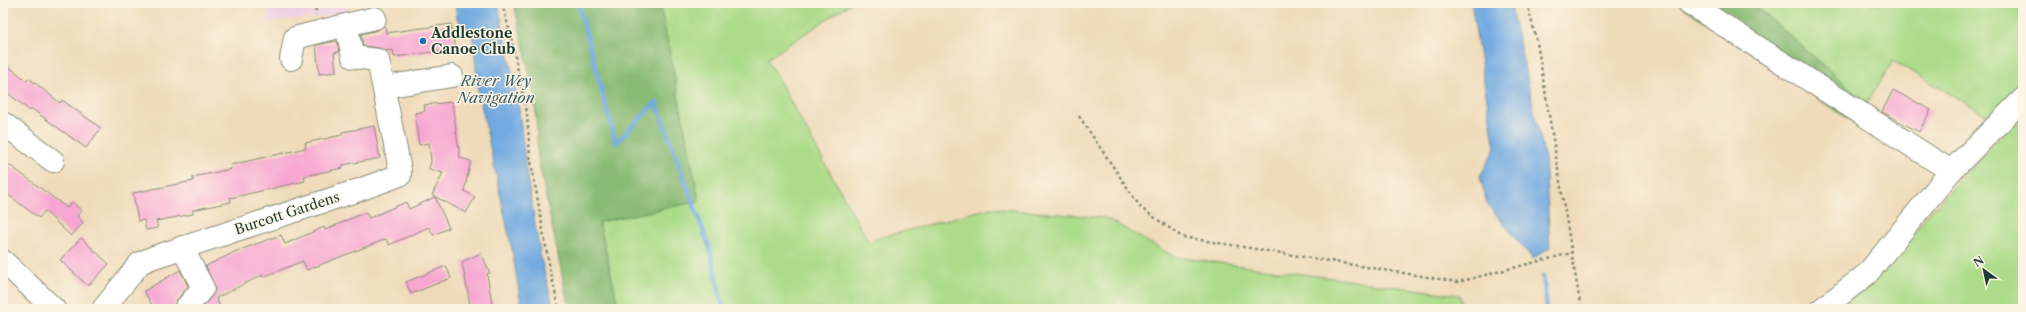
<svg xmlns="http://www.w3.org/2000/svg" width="2026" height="312" font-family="'Libre Caslon Text',serif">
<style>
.built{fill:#efd0e5}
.green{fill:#acdb89;stroke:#668c5e}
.forest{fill:#89bb75;stroke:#547c54}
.water{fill:#72aae1;stroke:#48748a}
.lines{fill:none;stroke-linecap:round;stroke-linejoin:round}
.stream{stroke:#72aae1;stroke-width:4.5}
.building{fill:#f7a6d1}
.minor-casing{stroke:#878c77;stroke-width:24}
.major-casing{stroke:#878c77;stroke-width:24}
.path{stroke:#878c77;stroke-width:2.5;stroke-dasharray:3 3;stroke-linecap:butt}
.minor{stroke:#fff;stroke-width:22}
.major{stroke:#fff;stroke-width:22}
.poi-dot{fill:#1f6fb2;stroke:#fcf5e5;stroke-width:1.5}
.labels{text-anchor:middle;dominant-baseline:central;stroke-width:3;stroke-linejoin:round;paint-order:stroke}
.poi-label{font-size:14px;font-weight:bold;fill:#1f3d34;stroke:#fcf5e5;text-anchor:start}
.street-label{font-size:14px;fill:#1f3d34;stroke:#fcf5e5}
.water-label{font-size:15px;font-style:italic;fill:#385e68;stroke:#fcf5e5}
</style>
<rect width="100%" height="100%" fill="#fcf5e5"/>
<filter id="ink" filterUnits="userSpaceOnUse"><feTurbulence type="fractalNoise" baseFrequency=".025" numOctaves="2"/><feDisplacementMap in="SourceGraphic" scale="8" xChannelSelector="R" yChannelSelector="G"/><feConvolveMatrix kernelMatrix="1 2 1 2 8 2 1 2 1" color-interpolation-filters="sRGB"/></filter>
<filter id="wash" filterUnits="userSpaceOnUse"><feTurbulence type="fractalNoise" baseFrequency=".012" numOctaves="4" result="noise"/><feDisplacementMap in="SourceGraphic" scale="16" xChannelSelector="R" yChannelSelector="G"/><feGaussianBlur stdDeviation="0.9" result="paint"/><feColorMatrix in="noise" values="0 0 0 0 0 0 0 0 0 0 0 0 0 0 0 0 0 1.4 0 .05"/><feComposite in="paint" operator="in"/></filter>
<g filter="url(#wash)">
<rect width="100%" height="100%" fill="#efdbba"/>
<path class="built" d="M 270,3 L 349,3 L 350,14 L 267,22 Z"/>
<g class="green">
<path d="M 660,3 L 851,3 L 767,59 L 868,241 L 990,208 L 1106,218 L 1175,257 L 1459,295 L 1463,309 L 619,309 L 599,222 L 699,201 Z"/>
<path d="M 1752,3 L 2023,3 L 2023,88 L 1994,119 L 1893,61 L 1867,103 Z"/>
<path d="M 2023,112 L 2023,309 L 1837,309 L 1881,275 L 1924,219 Z"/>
</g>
<g class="forest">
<path d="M 514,3 L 660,3 L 699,201 L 599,222 L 619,309 L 569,309 L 538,158 L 535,99 Z"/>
<path d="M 1677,3 L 1752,3 L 1867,103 L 1854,123 Z"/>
</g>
<g class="water">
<path d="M 455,3 L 498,3 L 518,101 L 526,170 L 541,259 L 554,309 L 522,309 L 512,250 L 478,90 L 473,38 L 457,18 Z"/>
<path d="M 1471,3 L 1510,3 L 1545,158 L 1550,247 L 1533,259 L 1487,204 L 1480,176 L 1495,148 Z"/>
</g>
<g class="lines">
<g class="stream">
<path d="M 578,3 L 616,143 L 656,102 L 710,249 L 723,309"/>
<path d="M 1543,276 L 1547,309"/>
</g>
</g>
<g id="blocks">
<g class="building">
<path d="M 451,24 L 456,49 L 394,57 L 393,50 L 386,51 L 379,48 L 363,46 L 361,34 L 378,30 L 385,25 L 386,33 Z"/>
<path d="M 337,41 L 339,52 L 334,53 L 336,72 L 319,74 L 316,45 Z"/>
<path d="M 3,62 L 27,81 L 29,78 L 60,103 L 62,100 L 101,128 L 86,148 L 32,109 L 30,111 L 3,89 Z"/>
<path d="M 1893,90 L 1931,110 L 1919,132 L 1882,112 Z"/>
<path d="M 452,102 L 460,158 L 471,161 L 464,191 L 475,197 L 466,213 L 432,195 L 443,173 L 429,169 L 431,161 L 429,143 L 419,145 L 416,124 L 415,113 L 425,111 L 424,105 Z"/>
<path d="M 374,126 L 380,158 L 343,165 L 343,168 L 304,176 L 305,181 L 230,198 L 231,202 L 193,210 L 193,214 L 156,221 L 158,228 L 146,230 L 144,220 L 138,221 L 133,193 L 193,181 L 193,177 L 231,169 L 230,165 L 306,148 L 305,143 L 342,135 L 342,132 Z"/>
<path d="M 3,160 L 67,208 L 72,202 L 82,211 L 77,216 L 83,223 L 71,236 L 45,211 L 39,218 L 3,191 Z"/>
<path d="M 435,197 L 449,228 L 433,235 L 429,227 L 389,245 L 386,239 L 307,270 L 303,261 L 263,277 L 262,275 L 216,298 L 221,309 L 201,309 L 212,296 L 215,289 L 206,266 L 237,251 L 281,235 L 285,244 L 324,227 L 325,230 L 366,212 L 369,218 L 406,202 L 409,209 Z"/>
<path d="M 81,238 L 109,264 L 88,286 L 60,260 Z"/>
<path d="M 481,253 L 490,273 L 487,274 L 493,309 L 471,309 L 462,262 Z"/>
<path d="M 446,266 L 451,278 L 411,294 L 406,282 Z"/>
<path d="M 180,270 L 188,286 L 176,301 L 173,309 L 154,309 L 144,291 Z"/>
</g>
</g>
</g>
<g filter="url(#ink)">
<use href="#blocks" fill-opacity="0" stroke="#878c77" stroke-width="1"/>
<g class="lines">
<defs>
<g id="minor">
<path d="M 1689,3 L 1951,171 L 1867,274 L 1822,309"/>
<path d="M 291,59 L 295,38 L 346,25"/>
<path d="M 384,87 L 452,76"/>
<path d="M 3,123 L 53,161"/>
<path d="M 1951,171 L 2023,99"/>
<path d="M 182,247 L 203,288 L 185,309"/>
<path d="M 103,309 L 140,263 L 154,257 L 359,190 L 400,175 L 400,170 L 378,60 L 353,57 L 346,25 L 375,18"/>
</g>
<path id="major" d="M 3,261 L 54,309"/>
</defs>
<use href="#minor" class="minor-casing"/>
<use href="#major" class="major-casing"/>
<g class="path">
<path d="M 315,3 L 316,15"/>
<path d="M 502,3 L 511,37 L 527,114 L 530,156 L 550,270 L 559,309"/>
<path d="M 1527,3 L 1537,42 L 1581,309"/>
<path d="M 1079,116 L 1141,208 L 1182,237 L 1458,282 L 1571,253"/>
</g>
<use href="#minor" class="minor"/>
<use href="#major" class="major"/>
</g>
</g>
<circle class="poi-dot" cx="423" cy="41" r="4"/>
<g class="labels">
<g class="poi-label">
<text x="431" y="33">Addlestone<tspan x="431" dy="16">Canoe Club</tspan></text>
</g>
<g class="street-label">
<text transform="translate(287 213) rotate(-18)">Burcott Gardens</text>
</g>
<g class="water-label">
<text x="496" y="80">River Wey<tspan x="496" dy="17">Navigation</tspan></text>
</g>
</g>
<rect width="2026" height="312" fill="none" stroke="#fcf5e5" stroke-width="16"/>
<g transform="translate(1984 270) rotate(327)" stroke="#fcf5e5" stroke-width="3" paint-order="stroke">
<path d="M0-3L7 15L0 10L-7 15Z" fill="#1f3d34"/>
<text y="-6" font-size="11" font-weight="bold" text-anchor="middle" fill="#1f3d34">N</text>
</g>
</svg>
